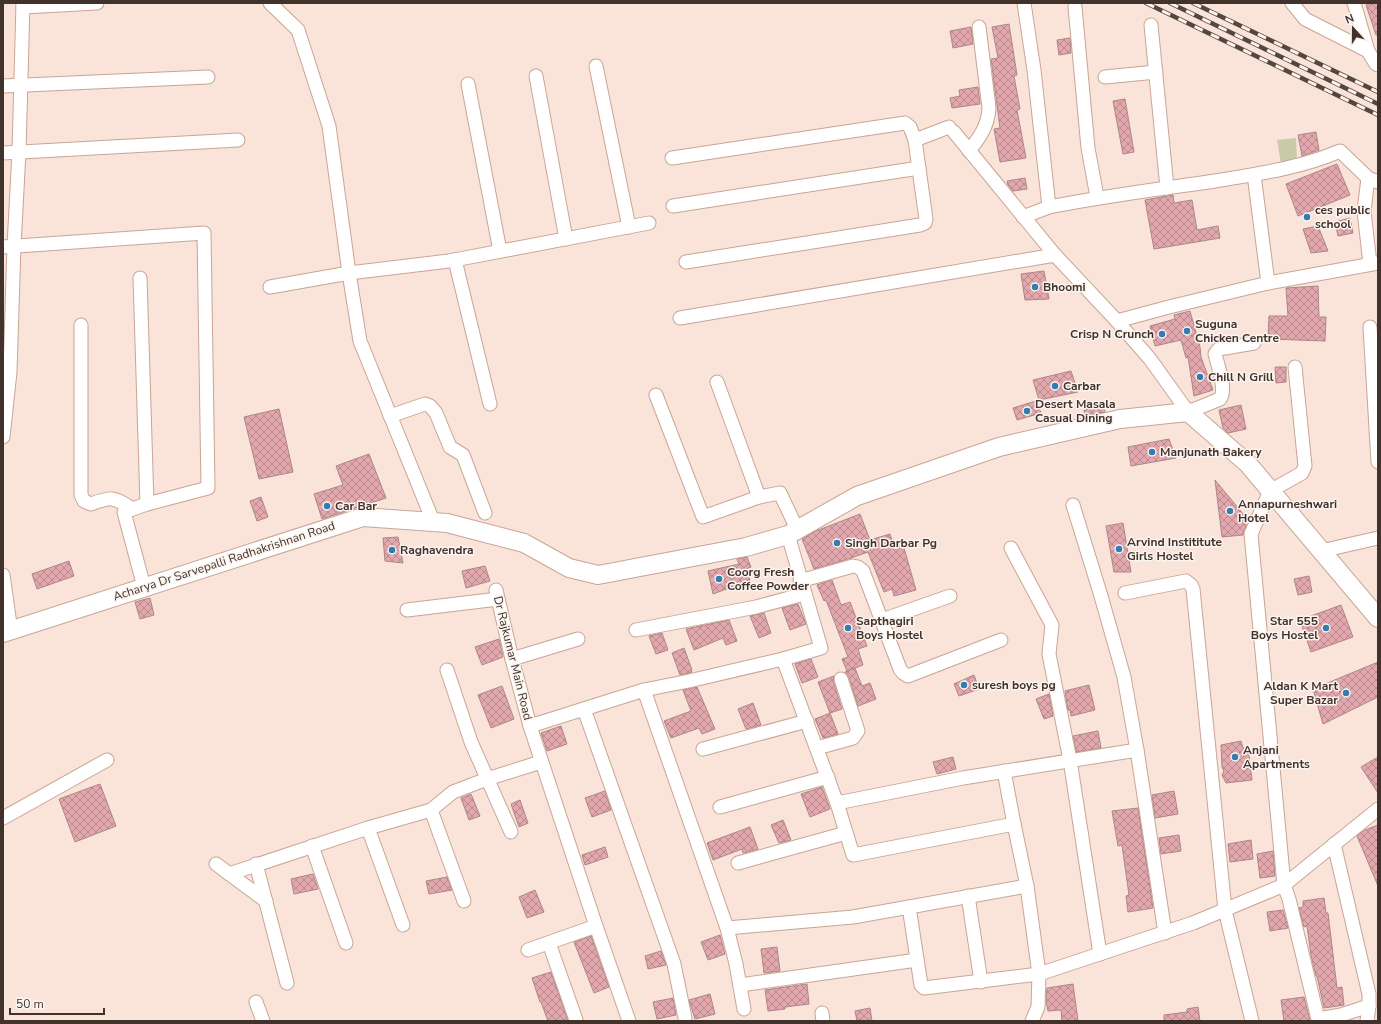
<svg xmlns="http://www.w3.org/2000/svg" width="1381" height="1024" font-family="'Nunito Sans',sans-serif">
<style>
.park{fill:#c7cba7}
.building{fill:url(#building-cross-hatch);stroke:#ad8689}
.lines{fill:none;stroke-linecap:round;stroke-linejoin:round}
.street-casing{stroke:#c9a594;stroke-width:15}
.secondary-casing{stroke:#c9a594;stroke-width:20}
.street{stroke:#fff;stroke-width:13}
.secondary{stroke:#fff;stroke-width:18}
.rail-casing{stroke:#55463e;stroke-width:4.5}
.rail{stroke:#fcf4f0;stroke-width:3;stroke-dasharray:9;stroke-linecap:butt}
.poi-dot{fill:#317db0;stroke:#fcf4f0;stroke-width:1.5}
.labels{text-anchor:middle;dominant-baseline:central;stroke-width:3;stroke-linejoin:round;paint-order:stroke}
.poi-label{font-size:12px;font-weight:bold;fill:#41332c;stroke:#fcf4f0;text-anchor:start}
.street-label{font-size:12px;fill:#41332c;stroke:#fcf4f0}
</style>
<defs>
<pattern id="building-cross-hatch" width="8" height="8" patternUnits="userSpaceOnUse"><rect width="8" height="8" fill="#e2a8ad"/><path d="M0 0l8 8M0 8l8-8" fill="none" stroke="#b9898d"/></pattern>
</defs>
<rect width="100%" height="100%" fill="#fae3d9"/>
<path class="park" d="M 1296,138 L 1297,160 L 1281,164 L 1277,140 Z"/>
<g class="building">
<path d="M 1372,3 L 1378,3 L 1378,35 L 1376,35 L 1366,5 Z"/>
<path d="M 1009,24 L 1017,75 L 1014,76 L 1020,109 L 1017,110 L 1026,158 L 1000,162 L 994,129 L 1000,128 L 991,59 L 998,58 L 992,27 Z"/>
<path d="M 971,27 L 973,44 L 953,48 L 950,31 Z"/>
<path d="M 1070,38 L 1071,53 L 1059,55 L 1057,40 Z"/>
<path d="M 978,87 L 980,104 L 952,108 L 950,98 L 960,96 L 959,90 Z"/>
<path d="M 1125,99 L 1134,152 L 1123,154 L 1113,101 Z"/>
<path d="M 1316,132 L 1319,150 L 1302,156 L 1298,135 Z"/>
<path d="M 1337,164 L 1350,195 L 1298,216 L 1286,184 Z"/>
<path d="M 1025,178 L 1027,189 L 1013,191 L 1008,185 L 1007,181 Z"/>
<path d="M 1173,195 L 1174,203 L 1192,200 L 1197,230 L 1218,226 L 1220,238 L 1154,249 L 1145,200 Z"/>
<path d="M 1350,218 L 1353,233 L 1338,236 L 1335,222 Z"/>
<path d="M 1318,226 L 1328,251 L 1311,253 L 1303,229 Z"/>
<path d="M 1044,271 L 1049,299 L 1025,300 L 1021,274 Z"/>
<path d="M 1318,286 L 1319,317 L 1326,317 L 1325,341 L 1268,339 L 1269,316 L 1288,316 L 1286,288 Z"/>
<path d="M 1190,311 L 1200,347 L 1201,357 L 1213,390 L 1194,396 L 1188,357 L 1186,358 L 1181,340 L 1155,346 L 1150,326 L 1175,319 L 1174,315 Z"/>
<path d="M 1275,367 L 1286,367 L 1286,382 L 1276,383 Z"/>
<path d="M 1071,371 L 1078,392 L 1039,400 L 1033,380 Z"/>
<path d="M 1036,401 L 1041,413 L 1017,420 L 1013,408 Z"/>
<path d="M 1241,405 L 1246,429 L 1228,433 L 1223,428 L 1219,410 Z"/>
<path d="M 1103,406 L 1105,412 L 1085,416 L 1084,410 Z"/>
<path d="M 279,409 L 293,472 L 259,479 L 244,417 Z"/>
<path d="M 1169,439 L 1176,458 L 1131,466 L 1128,447 Z"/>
<path d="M 369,454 L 386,498 L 322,519 L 314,494 L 343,485 L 336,466 Z"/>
<path d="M 1215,480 L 1244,515 L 1246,526 L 1243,535 L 1222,537 Z"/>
<path d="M 261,497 L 268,517 L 257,521 L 250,501 Z"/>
<path d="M 860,514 L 870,540 L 890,534 L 893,543 L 902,541 L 916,590 L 894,596 L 892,589 L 884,592 L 868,552 L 851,558 L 814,569 L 802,539 L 816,531 Z"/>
<path d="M 1123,523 L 1131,572 L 1114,572 L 1106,526 Z"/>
<path d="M 398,537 L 403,563 L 385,561 L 383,538 Z"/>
<path d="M 747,557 L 751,567 L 746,569 L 750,580 L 713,594 L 708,571 L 739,564 L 737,559 Z"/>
<path d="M 69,561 L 74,576 L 37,589 L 32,574 Z"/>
<path d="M 485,566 L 490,581 L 466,588 L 462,571 Z"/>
<path d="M 1309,576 L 1312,592 L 1298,595 L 1294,579 Z"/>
<path d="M 832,580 L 841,605 L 850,602 L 867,646 L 858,649 L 863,665 L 847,671 L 842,659 L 848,657 L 826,600 L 824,601 L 817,585 Z"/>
<path d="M 150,598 L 154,615 L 140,619 L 135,602 Z"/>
<path d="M 798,604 L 806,624 L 790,630 L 782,608 Z"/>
<path d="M 1341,605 L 1353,637 L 1311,652 L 1300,620 Z"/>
<path d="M 764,613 L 771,633 L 759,638 L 750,616 Z"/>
<path d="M 729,620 L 737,641 L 726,645 L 723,638 L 694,650 L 686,629 Z"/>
<path d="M 662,633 L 668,650 L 656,654 L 649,636 Z"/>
<path d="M 499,639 L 503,657 L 482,665 L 475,647 Z"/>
<path d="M 684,648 L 692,670 L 691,670 L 692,672 L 680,675 L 672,653 Z"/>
<path d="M 811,659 L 818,677 L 802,683 L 795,664 Z"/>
<path d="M 1378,662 L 1378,697 L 1323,724 L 1313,689 Z"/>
<path d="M 855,668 L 862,686 L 870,683 L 876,699 L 858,706 L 849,677 L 845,672 Z"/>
<path d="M 974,675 L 979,689 L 959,696 L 954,684 Z"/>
<path d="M 834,676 L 833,681 L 842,709 L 830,713 L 818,682 Z"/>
<path d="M 1089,685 L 1095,710 L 1071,716 L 1070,710 L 1068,710 L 1065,691 Z"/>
<path d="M 502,686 L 514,719 L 491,728 L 478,695 Z"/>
<path d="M 697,687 L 715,729 L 702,734 L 699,728 L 671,738 L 664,721 L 691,711 L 683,690 Z"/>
<path d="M 1049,694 L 1053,716 L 1044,719 L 1036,699 Z"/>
<path d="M 753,703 L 761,725 L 746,729 L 738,709 Z"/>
<path d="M 830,713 L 838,734 L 823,738 L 815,719 Z"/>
<path d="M 561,726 L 567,744 L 547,751 L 541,733 Z"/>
<path d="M 1098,731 L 1101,748 L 1076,752 L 1073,736 Z"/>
<path d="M 1241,741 L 1243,748 L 1248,747 L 1252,780 L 1226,783 L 1222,775 L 1224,771 L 1222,767 L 1221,745 Z"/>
<path d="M 953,757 L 956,769 L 937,774 L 933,762 Z"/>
<path d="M 1378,757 L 1378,793 L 1361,767 Z"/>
<path d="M 100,784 L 116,826 L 75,842 L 59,799 Z"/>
<path d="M 822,787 L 830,809 L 810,817 L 801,794 Z"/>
<path d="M 605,791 L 611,810 L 592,817 L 585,798 Z"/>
<path d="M 1174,791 L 1178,814 L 1155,818 L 1152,795 Z"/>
<path d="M 471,794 L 480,816 L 469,820 L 461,798 Z"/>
<path d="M 520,800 L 528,823 L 519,827 L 511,804 Z"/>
<path d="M 1138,808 L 1153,908 L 1128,912 L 1126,896 L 1129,895 L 1122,845 L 1118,846 L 1112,811 Z"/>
<path d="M 783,820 L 791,840 L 779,843 L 771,825 Z"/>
<path d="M 1378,825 L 1378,886 L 1357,836 L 1365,830 Z"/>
<path d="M 750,827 L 758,849 L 743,853 L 742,849 L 713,860 L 707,843 Z"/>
<path d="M 1179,835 L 1181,851 L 1161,854 L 1159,838 Z"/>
<path d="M 1251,840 L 1253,859 L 1230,862 L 1228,844 Z"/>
<path d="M 605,847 L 608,857 L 585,865 L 582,855 Z"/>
<path d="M 1273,851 L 1275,876 L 1260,878 L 1257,854 Z"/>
<path d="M 313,874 L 318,889 L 294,894 L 291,879 Z"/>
<path d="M 447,877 L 452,890 L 429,894 L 426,881 Z"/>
<path d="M 535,890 L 544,912 L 527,918 L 519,897 Z"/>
<path d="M 1324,898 L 1326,913 L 1328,913 L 1337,988 L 1342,987 L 1344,1005 L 1324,1008 L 1317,976 L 1316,976 L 1311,955 L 1307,926 L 1304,927 L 1299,908 L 1303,907 L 1303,901 Z"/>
<path d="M 1283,910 L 1288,928 L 1270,931 L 1267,912 Z"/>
<path d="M 720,935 L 725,954 L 708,960 L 701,942 Z"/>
<path d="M 591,936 L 609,987 L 594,993 L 574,942 Z"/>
<path d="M 777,947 L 780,971 L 764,973 L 761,949 Z"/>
<path d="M 661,951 L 666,965 L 648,969 L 645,956 Z"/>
<path d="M 551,972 L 568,1021 L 548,1021 L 541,1002 L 540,1002 L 532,978 Z"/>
<path d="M 807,984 L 809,1004 L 785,1007 L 785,1009 L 768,1011 L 765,990 Z"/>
<path d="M 1073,984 L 1078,1021 L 1062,1021 L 1061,1010 L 1048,1011 L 1046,1001 L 1047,988 Z"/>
<path d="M 710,994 L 715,1014 L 695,1019 L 689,1000 Z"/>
<path d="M 1304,997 L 1310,1021 L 1284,1021 L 1281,1000 Z"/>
<path d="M 673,998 L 676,1015 L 657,1019 L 653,1002 Z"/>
<path d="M 1198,1007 L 1200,1021 L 1164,1021 L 1164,1015 L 1187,1012 L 1187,1009 Z"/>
<path d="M 870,1008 L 872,1021 L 857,1021 L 855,1011 Z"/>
</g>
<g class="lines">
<defs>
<g id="street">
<path d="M 270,3 L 298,30 L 329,126 L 349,273 L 360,341 L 433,521"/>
<path d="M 1292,3 L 1305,19 L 1368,51 L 1376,64 L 1378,65"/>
<path d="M 1354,3 L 1368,51"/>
<path d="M 23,7 L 97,3"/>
<path d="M 1075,7 L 1088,148 L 1097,197"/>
<path d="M 1151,25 L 1167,188"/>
<path d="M 596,66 L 629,227"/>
<path d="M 536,76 L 566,239"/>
<path d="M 1105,77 L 1156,72"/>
<path d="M 468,84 L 500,251"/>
<path d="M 3,86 L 208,77"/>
<path d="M 954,132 L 1055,255 L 1117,321 L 1150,359 L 1188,412 L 1220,399 C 1227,390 1218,366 1215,354 L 1217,351 L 1219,349 L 1254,343"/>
<path d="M 969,151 C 980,137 988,126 989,108 L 979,27"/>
<path d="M 3,153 L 238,140"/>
<path d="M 672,158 L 905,123 L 910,127 L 915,140 L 949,127"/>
<path d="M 1254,175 L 1268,283"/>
<path d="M 1368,178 L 1364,211 L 1370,264"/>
<path d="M 673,206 L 919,168"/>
<path d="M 1049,207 C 1104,196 1160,189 1215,181 C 1257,174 1301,168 1340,151 L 1368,178 L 1378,182"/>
<path d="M 1023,217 L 1049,207 L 1034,70 L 1024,3"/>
<path d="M 3,247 L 204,233 L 208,488 L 147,504 L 124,512 L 144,587"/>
<path d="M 455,260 L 490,404"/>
<path d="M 686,262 L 920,225 L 925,223 L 926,219 L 915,140"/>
<path d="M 140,278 L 147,504"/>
<path d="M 270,287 L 349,273 L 449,261 L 649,223"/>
<path d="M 680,318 L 1055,255"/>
<path d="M 1117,321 L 1169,307 L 1268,283 L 1378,263"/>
<path d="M 81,325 L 81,495 L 84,501 L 91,504 C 113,496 113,497 133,509"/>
<path d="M 1370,327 L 1378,462"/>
<path d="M 1295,367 L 1305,466 L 1302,473 L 1270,491 L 1251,534 L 1284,885 L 1289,899 L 1318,1019 L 1341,1015 L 1369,1006"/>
<path d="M 717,382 L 759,497"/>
<path d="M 656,395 L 703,517 L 759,497 L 780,493 L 797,529"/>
<path d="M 390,416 L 425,404 L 430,406 L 436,413 L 450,447 L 463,455 L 485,513"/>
<path d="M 3,437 L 10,372 L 14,246 L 19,152 L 23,3"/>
<path d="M 1073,505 L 1101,596 L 1124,677 L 1137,750 L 1165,933"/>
<path d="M 1011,548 L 1052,625 L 1049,654 L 1070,760 L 1100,954"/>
<path d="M 1321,551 L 1378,538"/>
<path d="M 3,575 L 11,631"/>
<path d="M 800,581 L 853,566 L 858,567 L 863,571 L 900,669 L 903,673 L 908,676 L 1001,640"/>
<path d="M 496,590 L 512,659 L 530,726 L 596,926 L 629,1021"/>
<path d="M 1125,593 L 1186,581 L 1191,585 L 1193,589 L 1225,910 L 1252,1021"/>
<path d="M 407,610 L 498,599"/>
<path d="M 882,620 L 950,596"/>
<path d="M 636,630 L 756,607 L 804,594"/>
<path d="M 512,659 L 578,639"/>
<path d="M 783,659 L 837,803 L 853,855 L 1014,824"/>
<path d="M 447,670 L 471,742 L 511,832"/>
<path d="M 644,690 L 727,928 L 736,964 L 744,1009"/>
<path d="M 584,709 L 674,964 L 685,1018"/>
<path d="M 530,726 L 644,690 L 689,681 L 783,659 L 821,648 L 788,535"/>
<path d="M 817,748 L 853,738 L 858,731 L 841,679"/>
<path d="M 703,749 L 807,721"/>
<path d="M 1004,771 L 1014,824 L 1027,886 L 1039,974 L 1038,1007 L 1032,1021"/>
<path d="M 837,803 L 963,778 L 1137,750"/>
<path d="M 720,807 L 828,777"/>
<path d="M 431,810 L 464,901"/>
<path d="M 3,818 L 107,760"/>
<path d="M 368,828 L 403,925"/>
<path d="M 1334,844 L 1369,994 L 1369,1006 L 1367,1021"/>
<path d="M 312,846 L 346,943"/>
<path d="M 738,863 L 846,833"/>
<path d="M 216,864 L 266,901"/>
<path d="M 256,864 L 287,983"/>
<path d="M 229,874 L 368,828 L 431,810 L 453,792 L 487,779 L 541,762"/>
<path d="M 968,896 L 981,982"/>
<path d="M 909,907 L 921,985 L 924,988 L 1039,974 L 1193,923 L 1284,885 L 1378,809"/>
<path d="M 727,928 L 853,917 L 1027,886"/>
<path d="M 549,943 L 576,1020"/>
<path d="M 528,950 L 596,926"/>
<path d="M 740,985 L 917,960"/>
<path d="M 256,1002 L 263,1021"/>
<path d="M 822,1013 L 823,1021"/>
</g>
<path id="secondary" d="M 3,633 L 363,517 L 447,523 L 524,543 L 569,568 L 598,575 L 746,547 L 788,535 L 857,496 L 999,447 L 1120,419 L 1188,412 L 1248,464 L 1378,618"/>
</defs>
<use href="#street" class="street-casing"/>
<use href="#secondary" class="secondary-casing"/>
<use href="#street" class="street"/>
<use href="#secondary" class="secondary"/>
<defs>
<g id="rail">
<path d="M 1146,3 L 1378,115"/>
<path d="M 1170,3 L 1378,104"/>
<path d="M 1193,3 L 1378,92"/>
</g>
</defs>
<use href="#rail" class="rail-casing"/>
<use href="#rail" class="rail"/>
</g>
<g class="poi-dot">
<circle cx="1307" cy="217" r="4"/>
<circle cx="1035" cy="287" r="4"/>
<circle cx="1187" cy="331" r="4"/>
<circle cx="1162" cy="334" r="4"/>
<circle cx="1200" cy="377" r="4"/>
<circle cx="1055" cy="386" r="4"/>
<circle cx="1027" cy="411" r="4"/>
<circle cx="1152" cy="452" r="4"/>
<circle cx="327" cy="506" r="4"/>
<circle cx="1230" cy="511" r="4"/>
<circle cx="837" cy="543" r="4"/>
<circle cx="1119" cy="549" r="4"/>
<circle cx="392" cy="550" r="4"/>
<circle cx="719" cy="579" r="4"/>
<circle cx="848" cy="628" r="4"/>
<circle cx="1326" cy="628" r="4"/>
<circle cx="964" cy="685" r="4"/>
<circle cx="1346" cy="693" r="4"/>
<circle cx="1235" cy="757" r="4"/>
</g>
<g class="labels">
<g class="poi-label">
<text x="1315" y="210">ces public<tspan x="1315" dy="14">school</tspan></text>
<text x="1043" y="287">Bhoomi</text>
<text x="1195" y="324">Suguna<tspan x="1195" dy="14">Chicken Centre</tspan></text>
<text x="1154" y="334" text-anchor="end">Crisp N Crunch</text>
<text x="1208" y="377">Chill N Grill</text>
<text x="1063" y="386">Carbar</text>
<text x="1035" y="404">Desert Masala<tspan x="1035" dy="14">Casual Dining</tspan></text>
<text x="1160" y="452">Manjunath Bakery</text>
<text x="1238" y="504">Annapurneshwari<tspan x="1238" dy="14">Hotel</tspan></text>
<text x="335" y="506">Car Bar</text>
<text x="1127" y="542">Arvind Instititute<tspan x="1127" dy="14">Girls Hostel</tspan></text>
<text x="845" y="543">Singh Darbar Pg</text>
<text x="400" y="550">Raghavendra</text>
<text x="727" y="572">Coorg Fresh<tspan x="727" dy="14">Coffee Powder</tspan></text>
<text x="856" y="621">Sapthagiri<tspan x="856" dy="14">Boys Hostel</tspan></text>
<text x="1318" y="621" text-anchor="end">Star 555<tspan x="1318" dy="14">Boys Hostel</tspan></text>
<text x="972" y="685">suresh boys pg</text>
<text x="1338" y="686" text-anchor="end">Aldan K Mart<tspan x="1338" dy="14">Super Bazar</tspan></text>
<text x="1243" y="750">Anjani<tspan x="1243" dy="14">Apartments</tspan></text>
</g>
<g class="street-label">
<text transform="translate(224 561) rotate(-18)">Acharya Dr Sarvepalli Radhakrishnan Road</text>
<text transform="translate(513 658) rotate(76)">Dr Rajkumar Main Road</text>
</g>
</g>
<rect width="1381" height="1024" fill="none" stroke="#41332c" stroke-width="8"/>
<g transform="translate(1353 28) rotate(339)" stroke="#fcf4f0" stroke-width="3" paint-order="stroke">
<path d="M0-3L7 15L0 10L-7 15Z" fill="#41332c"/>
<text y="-6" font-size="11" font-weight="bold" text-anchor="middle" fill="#41332c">N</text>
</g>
<path d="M10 1008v6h94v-6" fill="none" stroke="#41332c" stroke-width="2"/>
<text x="16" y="1008" font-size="12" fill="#41332c" stroke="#fcf4f0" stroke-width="3" paint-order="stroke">50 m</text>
</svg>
